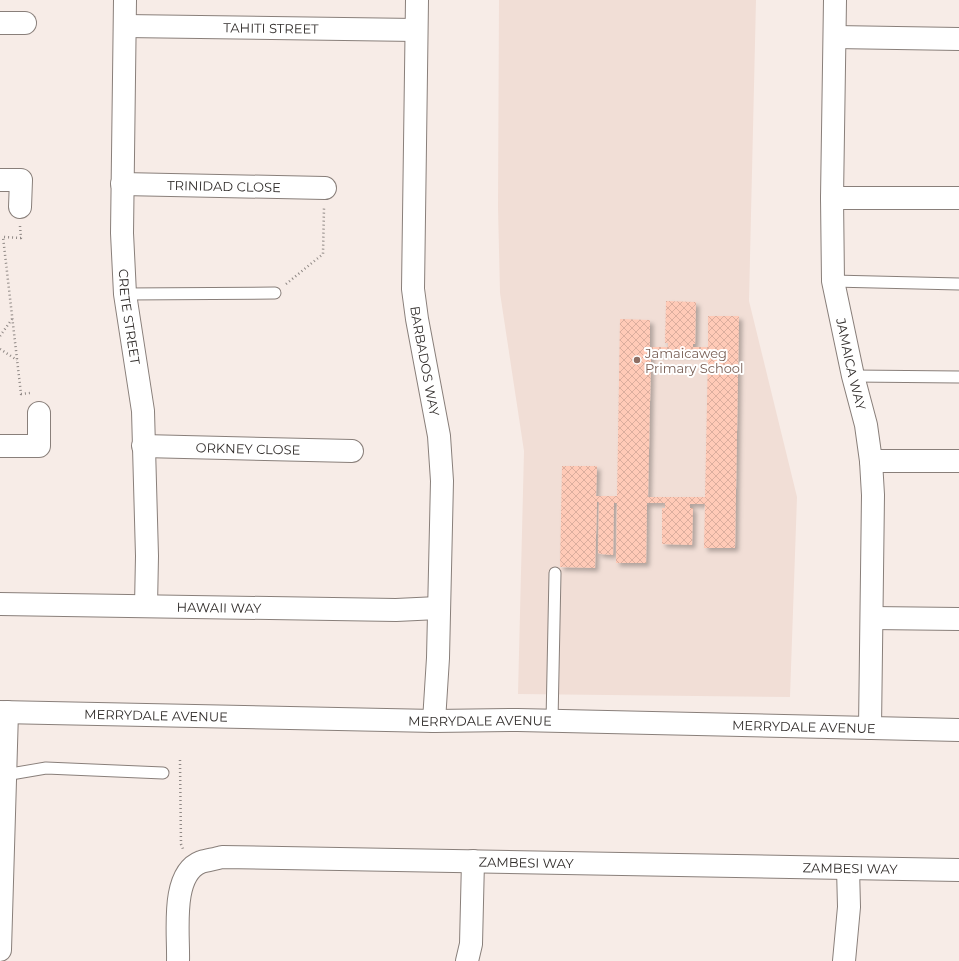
<svg xmlns="http://www.w3.org/2000/svg" width="959" height="961" font-family="Montserrat,sans-serif">
<style>
.built{fill:#f1ded6}
.building{fill:url(#building-cross-hatch);fill-rule:evenodd;filter:url(#shadow)}
.lines{fill:none;stroke-linecap:round;stroke-linejoin:round}
.service-casing{stroke:#897f7a;stroke-width:13}
.minor-casing{stroke:#897f7a;stroke-width:24}
.tertiary-casing{stroke:#897f7a;stroke-width:24}
.path{stroke:#908986;stroke-width:2.5;stroke-dasharray:1 3;stroke-linecap:butt}
.service{stroke:#fff;stroke-width:11}
.minor{stroke:#fff;stroke-width:22}
.tertiary{stroke:#fff;stroke-width:22}
.education-dot{fill:#8d6e63;stroke:#fff;stroke-width:1.5}
.labels{text-anchor:middle;dominant-baseline:central;stroke-width:4;stroke-linejoin:round;paint-order:stroke}
.street-label{font-size:13px;fill:#322e2c;stroke:#fff}
.education-label{font-size:13px;fill:#785e54;stroke:#fff;text-anchor:start}
</style>
<defs>
<pattern id="building-cross-hatch" width="8" height="8" patternUnits="userSpaceOnUse"><rect width="8" height="8" fill="#ffcab7"/><path d="M0 0l8 8M0 8l8-8" fill="none" stroke="#dbae9e"/></pattern>
<filter id="shadow"><feDropShadow dx="3.5" dy="3.5" stdDeviation="2" flood-color="#0004"/></filter>
</defs>
<rect width="100%" height="100%" fill="#f7ece7"/>
<path class="built" d="M 499,0 L 756,0 L 749,301 L 797,497 L 790,697 L 518,694 L 524,451 L 500,293 L 498,207 Z"/>
<path class="building" d="M 666,301 L 696,302 L 695,344 L 693,344 L 693,347 L 708,347 L 708,316 L 739,316 L 735,548 L 704,548 L 705,504 L 690,504 L 690,508 L 693,508 L 692,545 L 662,544 L 662,508 L 665,508 L 665,503 L 647,503 L 646,563 L 616,563 L 617,503 L 614,503 L 613,555 L 601,554 L 598,553 L 599,502 L 597,502 L 595,568 L 560,567 L 562,466 L 597,466 L 596,496 L 617,496 L 620,319 L 650,320 L 650,347 L 668,347 L 668,343 L 665,343 ZM 651,354 L 708,354 L 705,497 L 648,497 Z"/>
<g class="lines">
<defs>
<g id="service">
<path d="M 833,281 L 959,284"/>
<path d="M 125,294 L 275,293"/>
<path d="M 853,376 L 959,377"/>
<path d="M 552,721 L 555,573"/>
<path d="M 5,775 L 46,768 L 163,773"/>
</g>
<g id="minor">
<path id="s1" d="M 125,0 L 122,233 L 125,294 L 143,411 L 147,556 L 146,606"/>
<path id="s2" d="M 417,0 L 413,289 L 417,319 L 439,436 L 442,481 L 438,658 L 434,721"/>
<path id="s3" d="M 835,0 L 832,198 L 833,281 L 853,376 L 866,425 L 871,461 L 873,495 L 870,728"/>
<path d="M 0,23 L 25,23"/>
<path id="s4" d="M 125,26 L 416,30"/>
<path d="M 835,37 L 959,39"/>
<path d="M 0,180 L 21,180 L 20,207"/>
<path id="s5" d="M 122,184 L 325,188"/>
<path d="M 832,198 L 959,198"/>
<path d="M 0,446 L 39,446 L 39,413"/>
<path id="s6" d="M 143,446 L 352,451"/>
<path d="M 871,461 L 959,461"/>
<path id="s7" d="M 0,604 L 396,610 L 438,608"/>
<path d="M 872,618 L 959,619"/>
<path d="M 0,950 L 7,712"/>
<path id="s8" d="M 178,961 C 179,934 170,874 201,862 C 208,860 215,859 222,857 L 959,870"/>
<path d="M 467,961 L 471,944 L 473,861"/>
<path d="M 844,961 L 849,907 L 848,868"/>
</g>
<g id="tertiary">
<path id="s9" d="M 0,712 L 434,721 L 518,720 L 959,730"/>
</g>
</defs>
<use href="#service" class="service-casing"/>
<use href="#minor" class="minor-casing"/>
<use href="#tertiary" class="tertiary-casing"/>
<g class="path">
<path d="M 20,226 L 21,238 L 3,237 L 21,394 L 30,393"/>
<path d="M 286,284 L 323,254 L 324,208"/>
<path d="M 0,336 L 12,319"/>
<path d="M 0,349 L 17,360"/>
<path d="M 180,760 L 181,844 L 183,849"/>
</g>
<use href="#service" class="service"/>
<use href="#minor" class="minor"/>
<use href="#tertiary" class="tertiary"/>
</g>
<circle class="education-dot" cx="637" cy="360" r="4"/>
<g class="labels">
<g class="street-label">
<text stroke="none"><textPath href="#s4" startOffset="146">TAHITI STREET</textPath></text>
<text stroke="none"><textPath href="#s5" startOffset="102">TRINIDAD CLOSE</textPath></text>
<text stroke="none"><textPath href="#s1" startOffset="317">CRETE STREET</textPath></text>
<text stroke="none"><textPath href="#s2" startOffset="362">BARBADOS WAY</textPath></text>
<text stroke="none"><textPath href="#s3" startOffset="366">JAMAICA WAY</textPath></text>
<text stroke="none"><textPath href="#s6" startOffset="105">ORKNEY CLOSE</textPath></text>
<text stroke="none"><textPath href="#s7" startOffset="219">HAWAII WAY</textPath></text>
<text stroke="none"><textPath href="#s9" startOffset="156">MERRYDALE AVENUE</textPath></text>
<text stroke="none"><textPath href="#s9" startOffset="480">MERRYDALE AVENUE</textPath></text>
<text stroke="none"><textPath href="#s9" startOffset="804">MERRYDALE AVENUE</textPath></text>
<text stroke="none"><textPath href="#s8" startOffset="433">ZAMBESI WAY</textPath></text>
<text stroke="none"><textPath href="#s8" startOffset="757">ZAMBESI WAY</textPath></text>
</g>
<g class="education-label">
<text x="645" y="353">Jamaicaweg<tspan x="645" dy="15">Primary School</tspan></text>
</g>
</g>
</svg>
